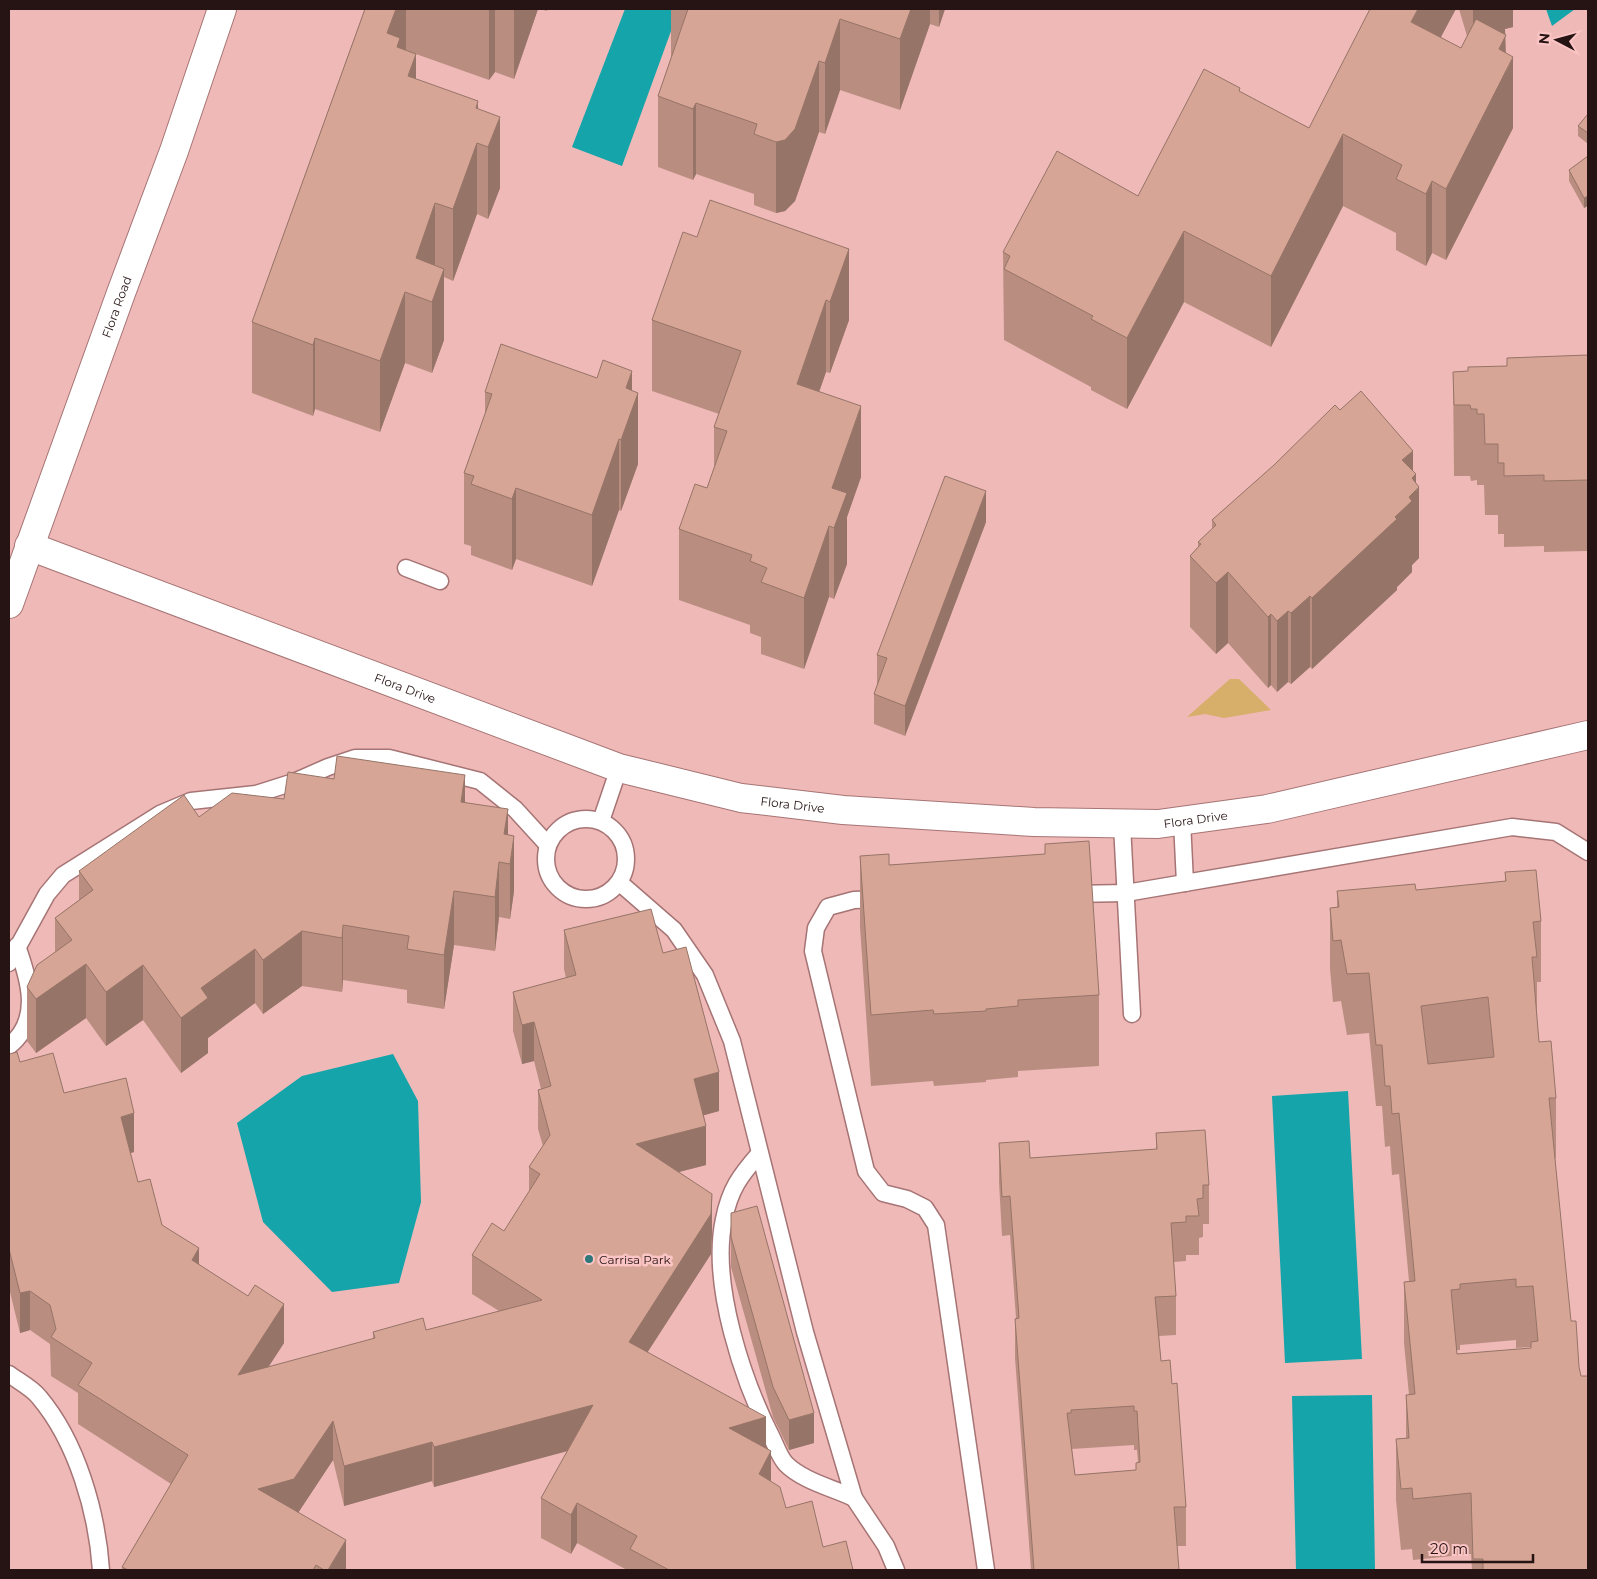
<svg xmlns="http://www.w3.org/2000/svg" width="1597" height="1579" font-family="Montserrat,sans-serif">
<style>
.green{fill:#d7ae6a}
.water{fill:#14a4a9}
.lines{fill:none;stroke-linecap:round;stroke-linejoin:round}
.lane-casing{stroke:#a67474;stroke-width:19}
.street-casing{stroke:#a67474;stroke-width:30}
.secondary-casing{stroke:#a67474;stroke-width:30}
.lane{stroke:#fff;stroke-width:16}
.street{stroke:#fff;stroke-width:28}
.secondary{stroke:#fff;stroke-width:28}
.wall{fill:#b98e80;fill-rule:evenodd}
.shaded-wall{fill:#967468}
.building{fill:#d7a595;stroke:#967468;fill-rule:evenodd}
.poi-dot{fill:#2e787b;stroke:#fcc5c5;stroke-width:2}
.labels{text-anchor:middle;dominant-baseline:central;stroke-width:5;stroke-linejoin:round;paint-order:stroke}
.street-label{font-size:12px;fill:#261313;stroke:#fcc5c5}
.poi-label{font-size:12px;fill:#261313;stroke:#fcc5c5;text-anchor:start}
</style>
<rect width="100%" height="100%" fill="#efb9b8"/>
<path class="green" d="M 1230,679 L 1239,679 L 1271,710 L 1224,718 L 1205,714 L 1187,717 Z"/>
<g class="water">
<path d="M 625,9 L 679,9 L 622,166 L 572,147 Z"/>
<path d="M 1546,9 L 1575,9 L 1552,26 Z"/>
<path d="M 393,1054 L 418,1101 L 421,1202 L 399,1283 L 332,1292 L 263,1222 L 237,1123 L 302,1076 Z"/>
<path d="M 1348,1091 L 1362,1359 L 1285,1363 L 1272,1096 Z"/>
<path d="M 1372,1395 L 1375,1570 L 1296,1570 L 1292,1396 Z"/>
</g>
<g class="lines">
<defs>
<g id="lane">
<path d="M 406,568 L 440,581"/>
<circle cx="586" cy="859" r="40"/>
<path d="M 601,821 L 619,768"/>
<path d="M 1182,821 L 1185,883"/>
<path d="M 1122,825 L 1132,1014"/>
<path d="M 620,883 L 674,930 L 705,975 L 732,1041 L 805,1332 L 854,1498 L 886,1546 L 896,1570"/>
<path d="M 1071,894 L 1126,893 L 1512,827 L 1556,832 L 1588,852"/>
<path d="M 882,899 L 854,900 L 828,907 L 816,928 L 813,951 L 866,1171 L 883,1193 L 907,1199 L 925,1208 L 936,1225 L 986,1570"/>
<path d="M 9,963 L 47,894 L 63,875 L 160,814 L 191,801 L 256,794 L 294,782 L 328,767 L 355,758 L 389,758 L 480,781 L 515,809 L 547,844"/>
<path d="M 9,1046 C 42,1020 29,979 17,946"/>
<path d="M 759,1154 C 740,1176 730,1189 724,1219 C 710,1284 743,1381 772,1438 C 776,1446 780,1458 786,1464 C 803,1481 833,1488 854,1498"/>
<path d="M 9,1374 C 18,1381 32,1388 39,1397 C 77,1442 97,1512 101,1570"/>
</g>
<g id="street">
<path id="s1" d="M 29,546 L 619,768 L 741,798 L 843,810 L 1034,822 L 1158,824 L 1267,809 L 1588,735"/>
</g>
<g id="secondary">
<path id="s2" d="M 9,604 L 121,293 L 174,151 L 222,9"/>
</g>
</defs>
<use href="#lane" class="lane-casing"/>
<use href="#street" class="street-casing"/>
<use href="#secondary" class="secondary-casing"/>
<use href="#lane" class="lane"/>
<use href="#street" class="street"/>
<use href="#secondary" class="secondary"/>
</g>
<g class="wall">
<path d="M 364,9 L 538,9 L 514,79 L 495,72 L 489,80 L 416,54 L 416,79 L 478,108 L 500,188 L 488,219 L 477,214 L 453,281 L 444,277 L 444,340 L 432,373 L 405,363 L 380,432 L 315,409 L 313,416 L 252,393 L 252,322 L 364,11 Z"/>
<path d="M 540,9 L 548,9 L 547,11 Z"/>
<path d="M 671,9 L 945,9 L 939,27 L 930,24 L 900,110 L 840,90 L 825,134 L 819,132 L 795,201 L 785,211 L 776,213 L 754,205 L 754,194 L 696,174 L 693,180 L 658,167 L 658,96 L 671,58 Z"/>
<path d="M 1459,9 L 1513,9 L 1513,27 L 1505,29 L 1506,53 L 1513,128 L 1446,260 L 1432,253 L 1426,266 L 1396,250 L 1396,233 L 1343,206 L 1271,347 L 1184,302 L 1127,409 L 1091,390 L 1091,387 L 1004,340 L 1003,252 L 1138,196 L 1240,92 L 1309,128 L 1440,37 L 1461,48 L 1467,36 Z"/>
<path d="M 1588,114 L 1588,144 L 1578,136 L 1578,126 Z"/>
<path d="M 1588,156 L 1584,208 L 1569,181 L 1569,170 Z"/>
<path d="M 697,237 L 849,249 L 849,320 L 830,373 L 826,372 L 819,392 L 861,477 L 847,517 L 847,564 L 834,599 L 829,597 L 804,669 L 761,654 L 761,637 L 750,633 L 750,625 L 679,600 L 679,529 L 707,488 L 714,468 L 714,427 L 719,414 L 652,391 L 652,320 Z"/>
<path d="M 1588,355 L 1588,551 L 1544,552 L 1544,546 L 1504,547 L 1504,534 L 1498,534 L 1498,515 L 1485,515 L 1484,485 L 1477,485 L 1477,480 L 1471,481 L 1470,476 L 1454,476 L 1453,372 L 1468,371 L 1507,366 L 1507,358 Z"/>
<path d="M 632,390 L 638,464 L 621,511 L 619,510 L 592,586 L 516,559 L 512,570 L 471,555 L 471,546 L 464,544 L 464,473 L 485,414 L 485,392 Z"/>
<path d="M 1340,410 L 1413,472 L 1416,483 L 1419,558 L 1412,565 L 1412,572 L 1397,587 L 1397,590 L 1312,669 L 1310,667 L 1291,684 L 1288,682 L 1277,692 L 1271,685 L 1268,688 L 1228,643 L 1216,654 L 1190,627 L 1190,556 L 1198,547 L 1198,542 L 1212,529 L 1212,520 Z"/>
<path d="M 986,522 L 905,736 L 874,724 L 874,694 L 877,685 L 877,655 Z"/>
<path d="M 284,799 L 465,802 L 508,835 L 514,891 L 510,919 L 499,917 L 495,951 L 454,945 L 444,1009 L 407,1003 L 407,990 L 343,980 L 342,992 L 302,986 L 263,1014 L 255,1003 L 208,1038 L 208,1053 L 181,1073 L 143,1020 L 106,1046 L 86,1018 L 36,1053 L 27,1041 L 27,987 L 55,952 L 55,918 L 79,900 L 79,871 L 199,817 Z"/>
<path d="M 1045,844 L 1099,995 L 1099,1066 L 1018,1071 L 1018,1077 L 986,1080 L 986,1082 L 934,1086 L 933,1081 L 871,1086 L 860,927 L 860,856 L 889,865 L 1045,854 Z"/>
<path d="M 1505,872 L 1541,921 L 1541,982 L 1537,982 L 1537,1017 L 1539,1042 L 1556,1098 L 1556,1158 L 1555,1158 L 1588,1570 L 1472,1570 L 1471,1554 L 1413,1560 L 1412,1549 L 1401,1550 L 1396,1500 L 1396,1439 L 1406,1438 L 1406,1395 L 1409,1395 L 1404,1343 L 1404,1282 L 1409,1281 L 1399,1174 L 1392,1175 L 1390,1146 L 1385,1147 L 1382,1106 L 1376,1106 L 1369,1033 L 1347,1035 L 1341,1001 L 1333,1002 L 1330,969 L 1330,908 L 1337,907 L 1337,891 L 1416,890 L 1505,881 ZM 1516,1340 L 1516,1348 L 1531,1347 L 1531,1348 L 1457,1354 L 1457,1350 L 1460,1350 L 1460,1345 Z"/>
<path d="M 564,930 L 663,953 L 719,1111 L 704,1115 L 706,1165 L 679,1172 L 712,1233 L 711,1254 L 647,1352 L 766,1448 L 771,1482 L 786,1508 L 823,1547 L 853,1570 L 627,1570 L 577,1543 L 571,1554 L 541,1538 L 541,1498 L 568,1451 L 434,1487 L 432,1481 L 344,1506 L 333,1460 L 298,1513 L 346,1570 L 122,1570 L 122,1567 L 171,1484 L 78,1424 L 78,1393 L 51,1376 L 50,1344 L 30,1330 L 20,1333 L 9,1288 L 9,1054 L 64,1093 L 134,1152 L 130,1153 L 138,1182 L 162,1225 L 199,1264 L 284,1343 L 268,1367 L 373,1339 L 373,1332 L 426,1330 L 499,1311 L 472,1294 L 472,1255 L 504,1231 L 529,1192 L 529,1167 L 543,1146 L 538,1129 L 538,1090 L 541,1089 L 534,1061 L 522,1064 L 513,1031 L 513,992 L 566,978 L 564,969 Z"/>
<path d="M 1156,1133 L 1209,1185 L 1209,1224 L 1203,1224 L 1203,1237 L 1199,1238 L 1199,1255 L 1186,1255 L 1186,1261 L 1174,1262 L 1176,1296 L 1176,1335 L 1159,1336 L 1161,1361 L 1172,1384 L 1186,1507 L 1186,1546 L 1177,1546 L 1179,1570 L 1031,1570 L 1015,1358 L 1015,1319 L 1016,1318 L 1010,1235 L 1002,1236 L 999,1182 L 999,1143 L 1030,1158 L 1156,1149 ZM 1134,1445 L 1134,1450 L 1137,1450 L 1138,1462 L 1136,1463 L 1136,1470 L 1075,1475 L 1072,1449 Z"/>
<path d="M 731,1213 L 814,1443 L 789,1450 L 773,1417 L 731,1267 Z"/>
</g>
<g class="shaded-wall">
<path d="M 396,9 L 406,9 L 406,51 L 400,67 L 387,33 Z"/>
<path d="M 489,9 L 495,9 L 495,72 L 489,80 Z"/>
<path d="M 514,9 L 538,9 L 514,79 Z"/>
<path d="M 911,9 L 930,9 L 930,24 L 900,110 L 900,39 Z"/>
<path d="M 939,9 L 945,9 L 939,27 Z"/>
<path d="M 1418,9 L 1456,9 L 1411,93 L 1411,22 Z"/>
<path d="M 1473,9 L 1513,9 L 1513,27 L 1505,29 L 1506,72 L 1513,57 L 1513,128 L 1446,260 L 1446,189 L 1473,56 Z"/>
<path d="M 840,19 L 840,90 L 825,134 L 825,63 Z"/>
<path d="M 416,54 L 416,125 L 408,76 Z"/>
<path d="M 819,61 L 819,132 L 795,201 L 785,211 L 776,213 L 776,142 Z"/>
<path d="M 478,101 L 478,144 L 477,143 L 477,214 L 453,281 L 453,209 Z"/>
<path d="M 696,103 L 696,174 L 693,180 L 693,109 Z"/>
<path d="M 500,117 L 500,188 L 488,219 L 488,147 Z"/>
<path d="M 1343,134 L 1343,206 L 1271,347 L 1271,276 Z"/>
<path d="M 1432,181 L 1432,253 L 1426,266 L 1426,194 Z"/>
<path d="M 1588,196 L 1588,206 L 1584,208 L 1584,198 Z"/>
<path d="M 435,203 L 435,274 L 416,258 Z"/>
<path d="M 1184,231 L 1184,302 L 1127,409 L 1127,338 Z"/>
<path d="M 849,249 L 849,320 L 830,373 L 830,302 Z"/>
<path d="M 444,269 L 444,340 L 432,373 L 432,302 Z"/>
<path d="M 405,292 L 405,363 L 380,432 L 380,361 Z"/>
<path d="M 826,300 L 826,372 L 797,455 L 797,384 Z"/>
<path d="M 315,338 L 315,409 L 313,416 L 313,345 Z"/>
<path d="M 632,371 L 632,409 L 638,393 L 638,464 L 621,511 L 621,440 L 626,388 Z"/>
<path d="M 861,406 L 861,477 L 847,517 L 847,564 L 834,599 L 834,528 L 832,488 Z"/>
<path d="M 619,439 L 619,510 L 592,586 L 592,515 Z"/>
<path d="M 1413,451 L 1413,477 L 1416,474 L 1416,491 L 1419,487 L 1419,558 L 1412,565 L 1412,572 L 1397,587 L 1397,590 L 1312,669 L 1312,598 L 1402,460 Z"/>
<path d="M 516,488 L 516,559 L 512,570 L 512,499 Z"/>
<path d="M 986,491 L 986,522 L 905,736 L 905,706 Z"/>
<path d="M 829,526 L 829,597 L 804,669 L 804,598 Z"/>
<path d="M 1228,572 L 1228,643 L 1216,654 L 1216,583 Z"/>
<path d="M 1310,596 L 1310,667 L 1291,684 L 1291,613 Z"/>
<path d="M 1288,611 L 1288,682 L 1277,692 L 1277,621 Z"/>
<path d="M 1271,614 L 1271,685 L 1268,688 L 1268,617 Z"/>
<path d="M 465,775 L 465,830 L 461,802 Z"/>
<path d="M 508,809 L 508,863 L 504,834 Z"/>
<path d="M 514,836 L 514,891 L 510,919 L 510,864 Z"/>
<path d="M 499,862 L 499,917 L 495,951 L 495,897 Z"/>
<path d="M 454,891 L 454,945 L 444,1009 L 444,955 Z"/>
<path d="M 343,925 L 343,980 L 342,992 L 342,938 Z"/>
<path d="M 302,931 L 302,986 L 263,1014 L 263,960 Z"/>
<path d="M 255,949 L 255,1003 L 208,1038 L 208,1053 L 181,1073 L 181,1018 L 201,988 Z"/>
<path d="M 86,964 L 86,1018 L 36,1053 L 36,999 Z"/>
<path d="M 143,965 L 143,1020 L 106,1046 L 106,992 Z"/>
<path d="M 534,1022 L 534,1061 L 522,1064 L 522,1025 Z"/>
<path d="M 719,1072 L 719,1111 L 694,1118 L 694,1079 Z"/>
<path d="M 134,1113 L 134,1152 L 121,1156 L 121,1117 Z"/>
<path d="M 706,1126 L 706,1165 L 636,1183 L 636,1144 Z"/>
<path d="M 712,1194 L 712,1233 L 711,1254 L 629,1381 L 629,1342 Z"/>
<path d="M 199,1248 L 199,1287 L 192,1260 Z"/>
<path d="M 30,1291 L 30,1330 L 20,1333 L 20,1293 Z"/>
<path d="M 284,1304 L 284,1343 L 238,1414 L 238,1375 Z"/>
<path d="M 593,1405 L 593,1444 L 434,1487 L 434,1447 Z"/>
<path d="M 814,1413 L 814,1443 L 789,1450 L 789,1420 Z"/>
<path d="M 766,1417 L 766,1457 L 729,1428 Z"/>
<path d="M 333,1421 L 333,1460 L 294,1519 L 258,1489 Z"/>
<path d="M 432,1442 L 432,1481 L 344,1506 L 344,1466 Z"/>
<path d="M 771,1451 L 771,1490 L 759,1474 Z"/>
<path d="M 577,1503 L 577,1543 L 571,1554 L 571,1515 Z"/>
<path d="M 346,1540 L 346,1570 L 328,1570 Z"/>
</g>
<g class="building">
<path d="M 365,9 L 396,9 L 387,33 L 400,38 L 397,47 L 416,54 L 408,76 L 478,101 L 476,108 L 500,117 L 488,147 L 477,143 L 453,209 L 435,203 L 416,258 L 444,269 L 432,302 L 405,292 L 380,361 L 315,338 L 313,345 L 252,322 Z"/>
<path d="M 688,9 L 911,9 L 900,39 L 840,19 L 825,63 L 819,61 L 795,129 L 785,140 L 776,142 L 754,134 L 757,124 L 696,103 L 693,109 L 658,96 Z"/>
<path d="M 1370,9 L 1418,9 L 1411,22 L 1461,48 L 1476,19 L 1506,35 L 1499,49 L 1513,57 L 1446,189 L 1432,181 L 1426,194 L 1396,179 L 1402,165 L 1343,134 L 1271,276 L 1184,231 L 1127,338 L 1091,319 L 1093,316 L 1004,269 L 1010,256 L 1003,252 L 1057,151 L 1138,196 L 1204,69 L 1240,88 L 1239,91 L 1309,128 Z"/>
<path d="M 1588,114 L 1588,133 L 1578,126 Z"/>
<path d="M 1588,156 L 1588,196 L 1584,198 L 1569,170 Z"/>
<path d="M 710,200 L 849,249 L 830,302 L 826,300 L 797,384 L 861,406 L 832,488 L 847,493 L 834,528 L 829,526 L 804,598 L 761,582 L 767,568 L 750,561 L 752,555 L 679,529 L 695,484 L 707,488 L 727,431 L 714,427 L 741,351 L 652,320 L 683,232 L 697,237 Z"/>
<path d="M 501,344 L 597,378 L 603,360 L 632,371 L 626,388 L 638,393 L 621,440 L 619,439 L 592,515 L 516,488 L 512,499 L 471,484 L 474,476 L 464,473 L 492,394 L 485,392 Z"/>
<path d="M 1588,355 L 1588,480 L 1544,481 L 1544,475 L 1504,476 L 1504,463 L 1498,463 L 1498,444 L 1485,444 L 1484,414 L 1477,414 L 1477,409 L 1471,409 L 1470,405 L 1454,405 L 1453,372 L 1468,371 L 1468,367 L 1507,366 L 1507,358 Z"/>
<path d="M 1361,391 L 1413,451 L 1402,460 L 1416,474 L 1412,478 L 1419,487 L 1409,497 L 1412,501 L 1395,517 L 1397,519 L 1312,598 L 1310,596 L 1291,613 L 1288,611 L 1277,621 L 1271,614 L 1268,617 L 1228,572 L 1216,583 L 1190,556 L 1201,544 L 1198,542 L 1216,525 L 1212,520 L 1274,465 L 1335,405 L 1340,410 Z"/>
<path d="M 945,476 L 986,491 L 905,706 L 874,694 L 887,658 L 877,655 Z"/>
<path d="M 337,756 L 465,775 L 461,802 L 508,809 L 504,834 L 514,836 L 510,864 L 499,862 L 495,897 L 454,891 L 444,955 L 407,949 L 409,936 L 343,925 L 342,938 L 302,931 L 263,960 L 255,949 L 201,988 L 208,998 L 181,1018 L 143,965 L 106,992 L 86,964 L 36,999 L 27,987 L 37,965 L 72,940 L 55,918 L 93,890 L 79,871 L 184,795 L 199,817 L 232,793 L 284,799 L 288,772 L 334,779 Z"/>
<path d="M 1089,841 L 1099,995 L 1018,1000 L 1018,1006 L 986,1009 L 986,1011 L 934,1014 L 933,1010 L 871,1015 L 860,856 L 889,854 L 889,865 L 960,860 L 1045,854 L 1045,844 Z"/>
<path d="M 1536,870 L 1541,921 L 1533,922 L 1537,957 L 1532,957 L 1539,1042 L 1551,1041 L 1556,1098 L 1549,1098 L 1571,1321 L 1576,1321 L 1579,1367 L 1581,1376 L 1588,1376 L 1588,1570 L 1483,1570 L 1483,1559 L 1473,1559 L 1471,1493 L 1413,1499 L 1412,1488 L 1401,1489 L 1396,1439 L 1409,1438 L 1406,1395 L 1415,1394 L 1404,1282 L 1415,1281 L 1399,1113 L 1392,1114 L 1390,1086 L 1385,1086 L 1382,1045 L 1376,1045 L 1369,973 L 1347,974 L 1341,940 L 1333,941 L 1330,908 L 1339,907 L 1337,891 L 1415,884 L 1416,890 L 1506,881 L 1505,872 ZM 1488,997 L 1494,1057 L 1428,1064 L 1421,1006 ZM 1516,1279 L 1516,1287 L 1533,1286 L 1538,1341 L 1531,1342 L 1531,1348 L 1457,1354 L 1451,1290 L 1460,1289 L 1460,1284 Z"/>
<path d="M 651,909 L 663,953 L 686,947 L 719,1072 L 694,1079 L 706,1126 L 636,1144 L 712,1194 L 711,1214 L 629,1342 L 766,1417 L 729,1428 L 771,1451 L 759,1474 L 780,1487 L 786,1508 L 812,1501 L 823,1547 L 846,1541 L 853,1570 L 669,1570 L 630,1549 L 637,1536 L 577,1503 L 571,1515 L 541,1498 L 593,1405 L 434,1447 L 432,1442 L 344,1466 L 333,1421 L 294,1479 L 258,1489 L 346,1540 L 328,1570 L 324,1570 L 316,1565 L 313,1570 L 128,1570 L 122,1567 L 188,1455 L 78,1385 L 92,1363 L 51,1337 L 56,1329 L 50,1305 L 30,1291 L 20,1293 L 9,1249 L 9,1054 L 17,1052 L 20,1062 L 53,1053 L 64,1093 L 126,1078 L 134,1113 L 121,1117 L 138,1182 L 150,1179 L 162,1225 L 199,1248 L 192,1260 L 248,1296 L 255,1285 L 284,1304 L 238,1375 L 375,1338 L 373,1332 L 423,1318 L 426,1330 L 542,1300 L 472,1255 L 492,1223 L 504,1231 L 540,1174 L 529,1167 L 550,1135 L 538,1090 L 551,1086 L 534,1022 L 522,1025 L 513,992 L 576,975 L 564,930 Z"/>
<path d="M 1205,1130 L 1209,1185 L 1203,1185 L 1203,1198 L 1197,1199 L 1199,1216 L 1186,1216 L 1186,1222 L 1171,1223 L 1176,1296 L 1155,1297 L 1161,1361 L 1170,1360 L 1172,1384 L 1177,1383 L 1186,1507 L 1174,1507 L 1179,1570 L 1034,1570 L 1015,1319 L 1019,1318 L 1010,1196 L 1002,1197 L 999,1143 L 1029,1141 L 1030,1158 L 1157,1149 L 1156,1133 ZM 1134,1406 L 1134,1411 L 1137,1411 L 1140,1462 L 1136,1463 L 1136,1470 L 1075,1475 L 1067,1413 L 1071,1413 L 1071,1410 Z"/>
<path d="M 757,1206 L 814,1413 L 789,1420 L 773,1387 L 731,1237 L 731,1213 Z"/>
</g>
<circle class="poi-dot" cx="589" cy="1259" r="5"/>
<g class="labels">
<g class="street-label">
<text stroke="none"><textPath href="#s2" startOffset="316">Flora Road</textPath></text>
<text stroke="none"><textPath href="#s1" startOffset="402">Flora Drive</textPath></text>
<text stroke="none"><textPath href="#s1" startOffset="808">Flora Drive</textPath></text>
<text stroke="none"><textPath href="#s1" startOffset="1212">Flora Drive</textPath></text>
</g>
<g class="poi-label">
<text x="599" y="1259">Carrisa Park</text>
</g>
</g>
<rect width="1597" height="1579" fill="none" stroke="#261313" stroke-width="20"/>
<g transform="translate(1557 40) rotate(276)" stroke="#fcc5c5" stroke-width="4" paint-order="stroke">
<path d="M0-4L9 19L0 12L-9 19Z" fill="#261313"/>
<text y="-8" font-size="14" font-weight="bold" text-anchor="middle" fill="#261313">N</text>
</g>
<path d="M1422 1554v8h111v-8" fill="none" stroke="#261313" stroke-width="2.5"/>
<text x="1430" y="1554" font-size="15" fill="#261313" stroke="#fcc5c5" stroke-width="4" paint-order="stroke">20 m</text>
</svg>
